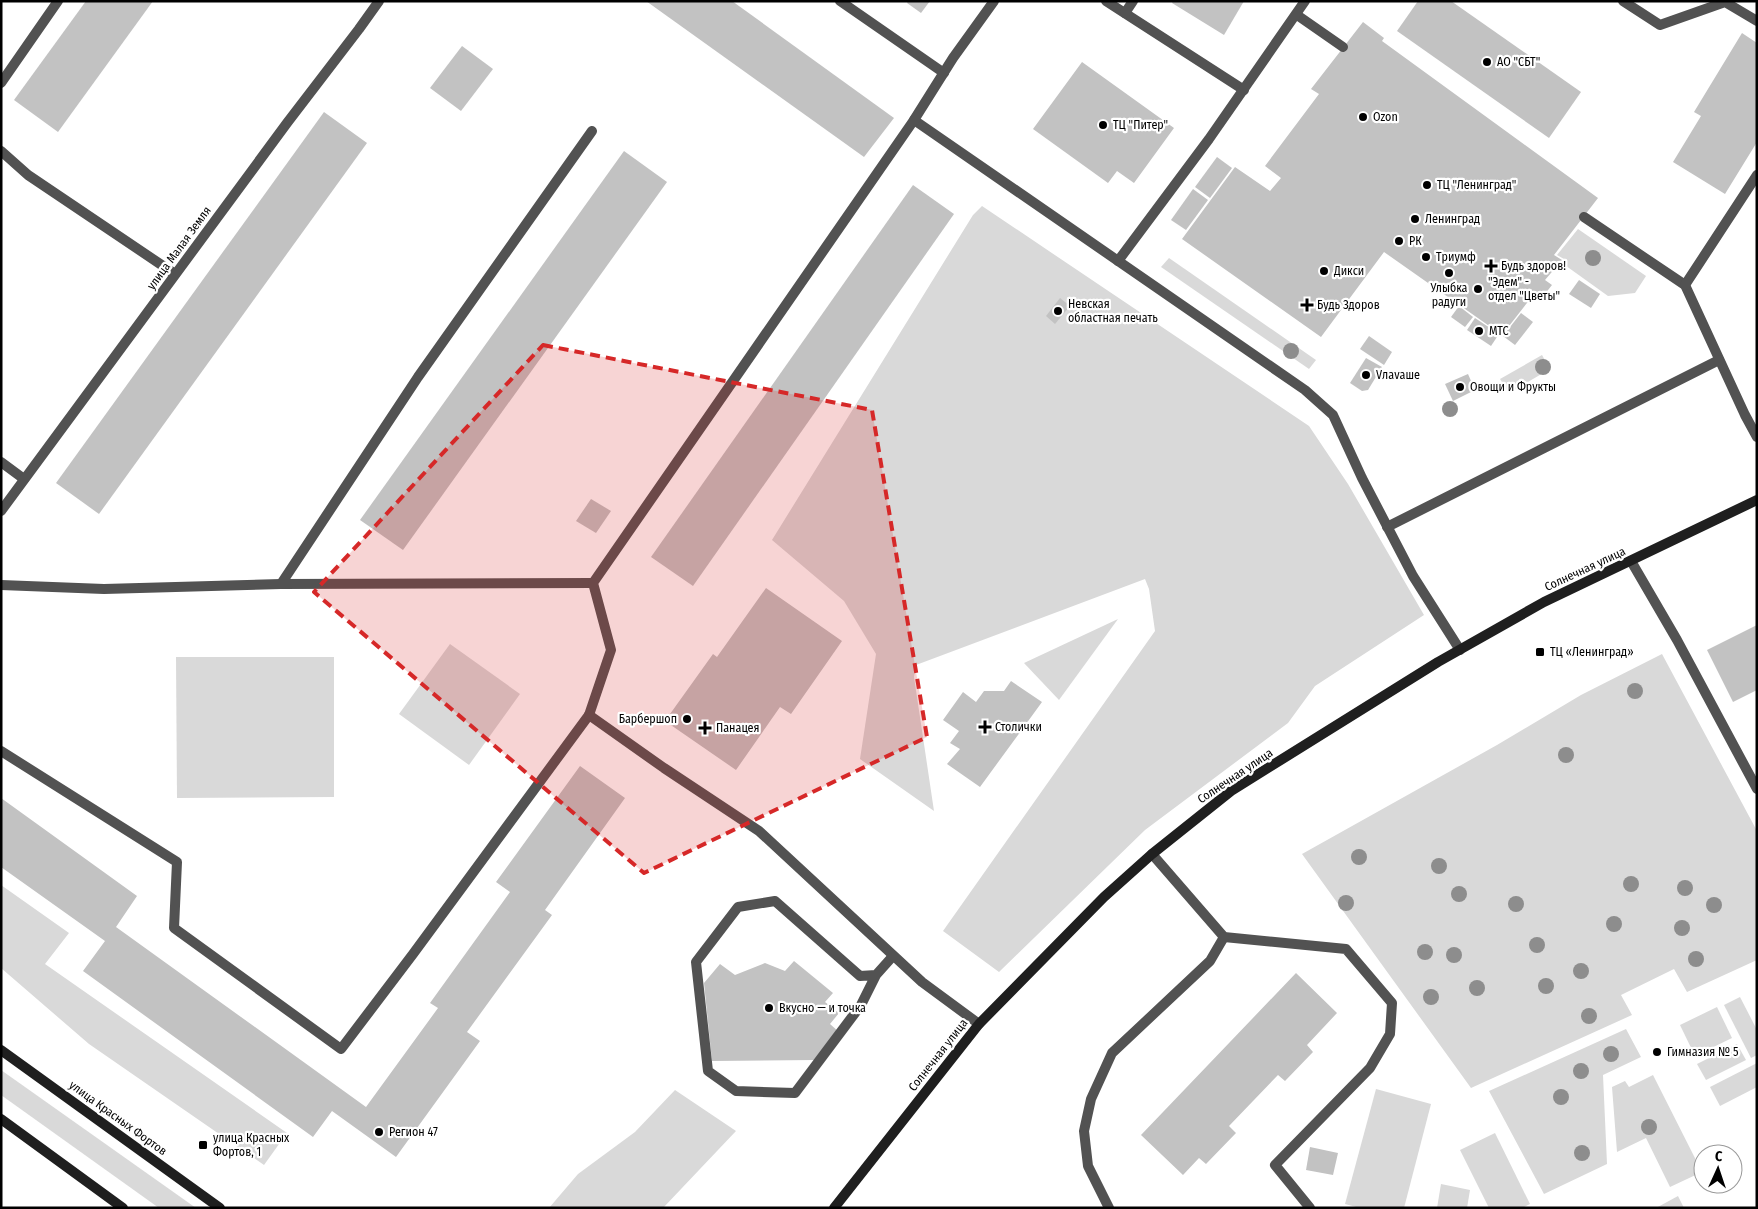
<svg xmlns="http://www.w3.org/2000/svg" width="1758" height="1209" font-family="'Fira Sans Condensed',sans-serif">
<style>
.green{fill:#d9d9d9}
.building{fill:#c2c2c2}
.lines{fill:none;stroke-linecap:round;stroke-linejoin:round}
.lane{stroke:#525252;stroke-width:10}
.street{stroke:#525252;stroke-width:10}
.secondary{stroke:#1f1f1f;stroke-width:10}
.tree{fill:#8d8d8d}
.marked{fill:#d62828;fill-opacity:0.2;stroke:#d62828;stroke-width:4;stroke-dasharray:10 6;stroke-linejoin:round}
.poi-dot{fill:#000;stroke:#fff;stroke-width:2}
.labels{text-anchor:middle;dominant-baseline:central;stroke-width:4.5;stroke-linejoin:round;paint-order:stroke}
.poi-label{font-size:12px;fill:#000;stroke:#fff;text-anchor:start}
.street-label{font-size:12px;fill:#000;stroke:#fff}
</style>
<rect width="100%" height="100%" fill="#fff"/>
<g class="green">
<path d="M 982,206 L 1309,426 L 1348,484 L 1424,615 L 1315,686 L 1288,723 L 1145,830 L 999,972 L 943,931 L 1155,631 L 1149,589 L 1145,579 L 916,665 L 914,677 L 934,811 L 860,759 L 876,654 L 844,601 L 772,540 L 973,215 Z"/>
<path d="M 1578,229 L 1646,276 L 1635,293 L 1608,296 L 1562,263 L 1564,259 L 1557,255 Z"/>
<path d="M 1169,258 L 1316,360 L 1309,369 L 1161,267 Z"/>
<path d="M 1542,355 L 1550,369 L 1509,393 L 1500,379 Z"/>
<path d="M 1118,619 L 1059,700 L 1024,663 Z"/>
<path d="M 450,644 L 520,694 L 469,765 L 399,714 Z"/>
<path d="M 1662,654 L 1757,831 L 1757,960 L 1687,992 L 1674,969 L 1621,995 L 1632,1015 L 1471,1088 L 1302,854 L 1497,745 L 1581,695 Z"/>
<path d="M 176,657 L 334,657 L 334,797 L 177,798 Z"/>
<path d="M 1,885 L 69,933 L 45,964 L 287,1133 L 264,1165 L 89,1044 L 1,968 Z"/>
<path d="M 1740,997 L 1757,1030 L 1757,1055 L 1751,1058 L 1724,1005 Z"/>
<path d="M 1717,1007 L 1732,1038 L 1695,1056 L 1680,1025 Z"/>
<path d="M 1626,1029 L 1641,1057 L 1603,1075 L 1607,1164 L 1544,1194 L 1489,1091 Z"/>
<path d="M 1737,1044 L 1746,1060 L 1706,1080 L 1697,1064 Z"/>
<path d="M 1757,1063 L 1757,1087 L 1720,1106 L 1710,1087 Z"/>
<path d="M 1,1070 L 196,1208 L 159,1208 L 1,1095 Z"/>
<path d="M 1653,1075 L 1702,1172 L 1670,1187 L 1646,1138 L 1617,1152 L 1612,1087 L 1625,1081 L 1629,1087 Z"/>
<path d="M 1376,1089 L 1431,1104 L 1404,1208 L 1360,1208 L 1345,1204 Z"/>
<path d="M 675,1090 L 736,1131 L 663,1208 L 549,1208 L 578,1174 L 635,1132 Z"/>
<path d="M 1495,1133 L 1530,1204 L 1522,1208 L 1489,1208 L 1460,1150 Z"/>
<path d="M 1441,1184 L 1470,1190 L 1467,1208 L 1437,1208 Z"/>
<path d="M 1678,1196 L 1684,1208 L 1656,1208 Z"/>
</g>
<g class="building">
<path d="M 86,1 L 153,1 L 58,132 L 14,100 Z"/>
<path d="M 646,1 L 732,1 L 894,118 L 864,157 Z"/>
<path d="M 908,1 L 930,1 L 921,13 L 907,3 Z"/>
<path d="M 1173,1 L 1244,1 L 1224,35 L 1172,3 Z"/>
<path d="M 1418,1 L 1451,1 L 1581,92 L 1549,138 L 1397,31 Z"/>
<path d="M 1363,22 L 1384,38 L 1382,41 L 1598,198 L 1554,255 L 1562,260 L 1545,280 L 1552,285 L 1541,299 L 1534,294 L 1502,335 L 1384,252 L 1321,337 L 1182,239 L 1235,167 L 1270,191 L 1281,178 L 1265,166 L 1319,94 L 1311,89 Z"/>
<path d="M 1742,33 L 1757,43 L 1757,142 L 1725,194 L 1673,162 L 1701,116 L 1694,112 Z"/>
<path d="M 462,46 L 493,69 L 461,111 L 430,88 Z"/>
<path d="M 1082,62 L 1174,128 L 1134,183 L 1117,171 L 1108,183 L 1033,129 Z"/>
<path d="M 324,112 L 367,143 L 99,514 L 56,483 Z"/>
<path d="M 624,151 L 667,182 L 403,550 L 360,520 Z"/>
<path d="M 1217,157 L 1232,168 L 1210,198 L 1195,187 Z"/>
<path d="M 913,185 L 954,214 L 693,586 L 651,557 Z"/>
<path d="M 1193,189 L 1208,200 L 1186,230 L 1171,220 Z"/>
<path d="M 1579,280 L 1600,294 L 1591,308 L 1569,294 Z"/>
<path d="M 1060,298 L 1070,306 L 1055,324 L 1046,316 Z"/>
<path d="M 1459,306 L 1473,317 L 1465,327 L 1451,317 Z"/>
<path d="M 1521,313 L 1533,322 L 1515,345 L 1503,336 Z"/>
<path d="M 1475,318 L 1499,334 L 1491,346 L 1467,330 Z"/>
<path d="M 1369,336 L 1392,352 L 1384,365 L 1360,349 Z"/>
<path d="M 1366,358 L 1382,367 L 1368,390 L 1362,391 L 1350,383 Z"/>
<path d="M 1468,374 L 1475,390 L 1453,401 L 1445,384 Z"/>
<path d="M 591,499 L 611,511 L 596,533 L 576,521 Z"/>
<path d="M 766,588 L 842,641 L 791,714 L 780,707 L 736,770 L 665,721 L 713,654 L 717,657 Z"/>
<path d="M 1757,625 L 1757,690 L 1733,702 L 1707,650 Z"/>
<path d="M 1011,681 L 1042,702 L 980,787 L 947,764 L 960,749 L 950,743 L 959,731 L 943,720 L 963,692 L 976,702 L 984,691 L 1004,691 Z"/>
<path d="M 580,766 L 625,798 L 545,910 L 552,915 L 467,1032 L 480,1041 L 396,1157 L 332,1111 L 313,1137 L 83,971 L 105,941 L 1,867 L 1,798 L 137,896 L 116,927 L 366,1107 L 438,1008 L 430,1003 L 510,892 L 496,882 Z"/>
<path d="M 794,961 L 833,993 L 825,1002 L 839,1013 L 830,1024 L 839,1032 L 815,1060 L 712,1061 L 704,983 L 720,964 L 735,975 L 765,963 L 785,971 Z"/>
<path d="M 1296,973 L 1337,1013 L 1307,1045 L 1313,1052 L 1285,1081 L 1278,1075 L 1229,1126 L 1236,1133 L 1206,1164 L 1199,1158 L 1183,1175 L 1141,1135 Z"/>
<path d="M 1310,1147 L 1338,1153 L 1333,1175 L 1306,1170 Z"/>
</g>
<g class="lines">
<g class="lane">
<path d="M 840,1 L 944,73"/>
<path d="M 1106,1 L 1244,90"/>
<path d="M 1623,1 L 1660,25 L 1725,2 L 1757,21"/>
<path d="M 1125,13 L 1133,1"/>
<path d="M 1297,15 L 1343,47"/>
<path d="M 1,83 L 58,1"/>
<path d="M 914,120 L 1305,390 L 1333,415 L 1362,478 L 1413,576 L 1460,650"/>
<path d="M 1,151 L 28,175 L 175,274"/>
<path d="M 1584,217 L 1685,285 L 1745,415 L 1757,437"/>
<path d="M 1118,261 L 1209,139 L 1305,1"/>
<path d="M 1685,285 L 1757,175"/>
<path d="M 1,462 L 24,479"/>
<path d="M 1387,527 L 1719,360"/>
<path d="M 1631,561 L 1677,640 L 1757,789"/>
<path d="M 281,584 L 418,377 L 592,131"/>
<path d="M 1,585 L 104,589 L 281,584 L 593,583"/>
<path d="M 1,751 L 177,862 L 174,928 L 341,1049 L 413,954 L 589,715"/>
<path d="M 1152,854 L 1224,937 L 1346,949 L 1392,1003 L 1390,1034 L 1370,1068 L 1275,1165 L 1310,1208"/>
<path d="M 876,975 L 861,1005 L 795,1093 L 736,1091 L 708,1071 L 696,962 L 738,907 L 775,901 L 860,976 L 876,975 L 893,956"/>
<path d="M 979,1024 L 922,982 L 759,831 L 664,768 L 589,715 L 611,650 L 593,583 L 914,120 L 953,58 L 994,1"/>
<path d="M 1109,1208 L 1088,1166 L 1084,1131 L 1091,1099 L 1112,1053 L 1210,961 L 1224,937"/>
</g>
<path class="street" d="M 1,511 L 287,123 L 359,29 L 379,1"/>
<g class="secondary">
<path d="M 1,1050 L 220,1208"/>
<path d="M 1,1119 L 123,1208"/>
<path d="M 834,1208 L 979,1024 L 1104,897 L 1152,854 L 1231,791 L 1438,662 L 1544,602 L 1757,500"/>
</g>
</g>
<g class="tree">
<circle cx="1593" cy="258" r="8"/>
<circle cx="1291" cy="351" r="8"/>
<circle cx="1543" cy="367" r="8"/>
<circle cx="1450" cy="409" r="8"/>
<circle cx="1635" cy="691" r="8"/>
<circle cx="1566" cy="755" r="8"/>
<circle cx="1359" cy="857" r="8"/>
<circle cx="1439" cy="866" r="8"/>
<circle cx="1631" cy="884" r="8"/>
<circle cx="1685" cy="888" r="8"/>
<circle cx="1459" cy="894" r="8"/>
<circle cx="1346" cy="903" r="8"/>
<circle cx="1516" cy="904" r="8"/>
<circle cx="1714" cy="905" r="8"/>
<circle cx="1614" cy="924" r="8"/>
<circle cx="1682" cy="928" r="8"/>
<circle cx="1537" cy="945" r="8"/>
<circle cx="1425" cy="952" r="8"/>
<circle cx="1454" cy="955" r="8"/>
<circle cx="1696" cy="959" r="8"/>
<circle cx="1581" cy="971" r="8"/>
<circle cx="1546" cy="986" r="8"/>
<circle cx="1477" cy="988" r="8"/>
<circle cx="1431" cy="997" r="8"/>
<circle cx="1589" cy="1016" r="8"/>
<circle cx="1611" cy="1054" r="8"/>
<circle cx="1581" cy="1071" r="8"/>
<circle cx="1561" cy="1097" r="8"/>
<circle cx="1649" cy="1127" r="8"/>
<circle cx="1582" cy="1153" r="8"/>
</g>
<path class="marked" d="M 543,345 L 872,410 L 927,737 L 644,873 L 314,592 Z"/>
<g class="poi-dot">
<circle cx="1487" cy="62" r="5"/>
<circle cx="1363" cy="117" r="5"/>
<circle cx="1103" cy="125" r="5"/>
<circle cx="1427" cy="185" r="5"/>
<circle cx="1415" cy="219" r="5"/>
<circle cx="1399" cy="241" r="5"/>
<circle cx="1426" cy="257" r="5"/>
<path d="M1488.5 258.5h5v5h5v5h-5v5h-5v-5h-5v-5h5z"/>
<circle cx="1324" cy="271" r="5"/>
<circle cx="1449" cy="273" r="5"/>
<circle cx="1478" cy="289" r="5"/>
<path d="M1304.5 297.5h5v5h5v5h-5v5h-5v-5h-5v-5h5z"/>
<circle cx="1058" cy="311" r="5"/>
<circle cx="1479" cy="331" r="5"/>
<circle cx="1366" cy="375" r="5"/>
<circle cx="1460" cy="387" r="5"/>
<rect x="1535" y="647" width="10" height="10" rx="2.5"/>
<circle cx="687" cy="719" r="5"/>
<path d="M982.5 719.5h5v5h5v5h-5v5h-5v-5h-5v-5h5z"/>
<path d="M702.5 720.5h5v5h5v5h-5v5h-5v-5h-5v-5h5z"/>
<circle cx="769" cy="1008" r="5"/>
<circle cx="1657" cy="1052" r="5"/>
<circle cx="379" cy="1132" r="5"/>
<rect x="198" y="1140" width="10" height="10" rx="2.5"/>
</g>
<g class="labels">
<g class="poi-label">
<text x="1497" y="62">АО "СБТ"</text>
<text x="1373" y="117">Ozon</text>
<text x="1113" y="125">ТЦ "Питер"</text>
<text x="1437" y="185">ТЦ "Ленинград"</text>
<text x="1425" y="219">Ленинград</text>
<text x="1409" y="241">РК</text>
<text x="1436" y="257">Триумф</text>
<text x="1501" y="266">Будь здоров!</text>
<text x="1334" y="271">Дикси</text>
<text x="1488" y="282">"Эдем" -<tspan x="1488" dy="14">отдел "Цветы"</tspan></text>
<text x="1449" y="288" text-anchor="middle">Улыбка<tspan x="1449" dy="14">радуги</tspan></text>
<text x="1068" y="304">Невская<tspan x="1068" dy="14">областная печать</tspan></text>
<text x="1317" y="305">Будь Здоров</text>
<text x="1489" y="331">МТС</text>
<text x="1376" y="375">Vлаvаше</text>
<text x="1470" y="387">Овощи и Фрукты</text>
<text x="1550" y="652">ТЦ «Ленинград»</text>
<text x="677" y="719" text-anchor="end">Барбершоп</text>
<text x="995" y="727">Столички</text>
<text x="716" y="728">Панацея</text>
<text x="779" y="1008">Вкусно — и точка</text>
<text x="1667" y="1052">Гимназия № 5</text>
<text x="389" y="1132">Регион 47</text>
<text x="213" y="1138">улица Красных<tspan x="213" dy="14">Фортов, 1</tspan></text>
</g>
<g class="street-label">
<text transform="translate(179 248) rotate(-54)">улица Малая Земля</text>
<text transform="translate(1585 569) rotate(-25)">Солнечная улица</text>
<text transform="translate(1235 776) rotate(-34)">Солнечная улица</text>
<text transform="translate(938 1055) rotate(-52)">Солнечная улица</text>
<text transform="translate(118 1118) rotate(36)">улица Красных Фортов</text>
</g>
</g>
<rect width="1758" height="1209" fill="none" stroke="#000000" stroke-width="5"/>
<g transform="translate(1718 1169) rotate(3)"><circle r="24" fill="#ffffff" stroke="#999999"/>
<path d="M0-4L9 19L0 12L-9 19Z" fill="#000000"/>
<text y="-8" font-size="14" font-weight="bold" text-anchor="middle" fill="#000000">С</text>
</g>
</svg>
